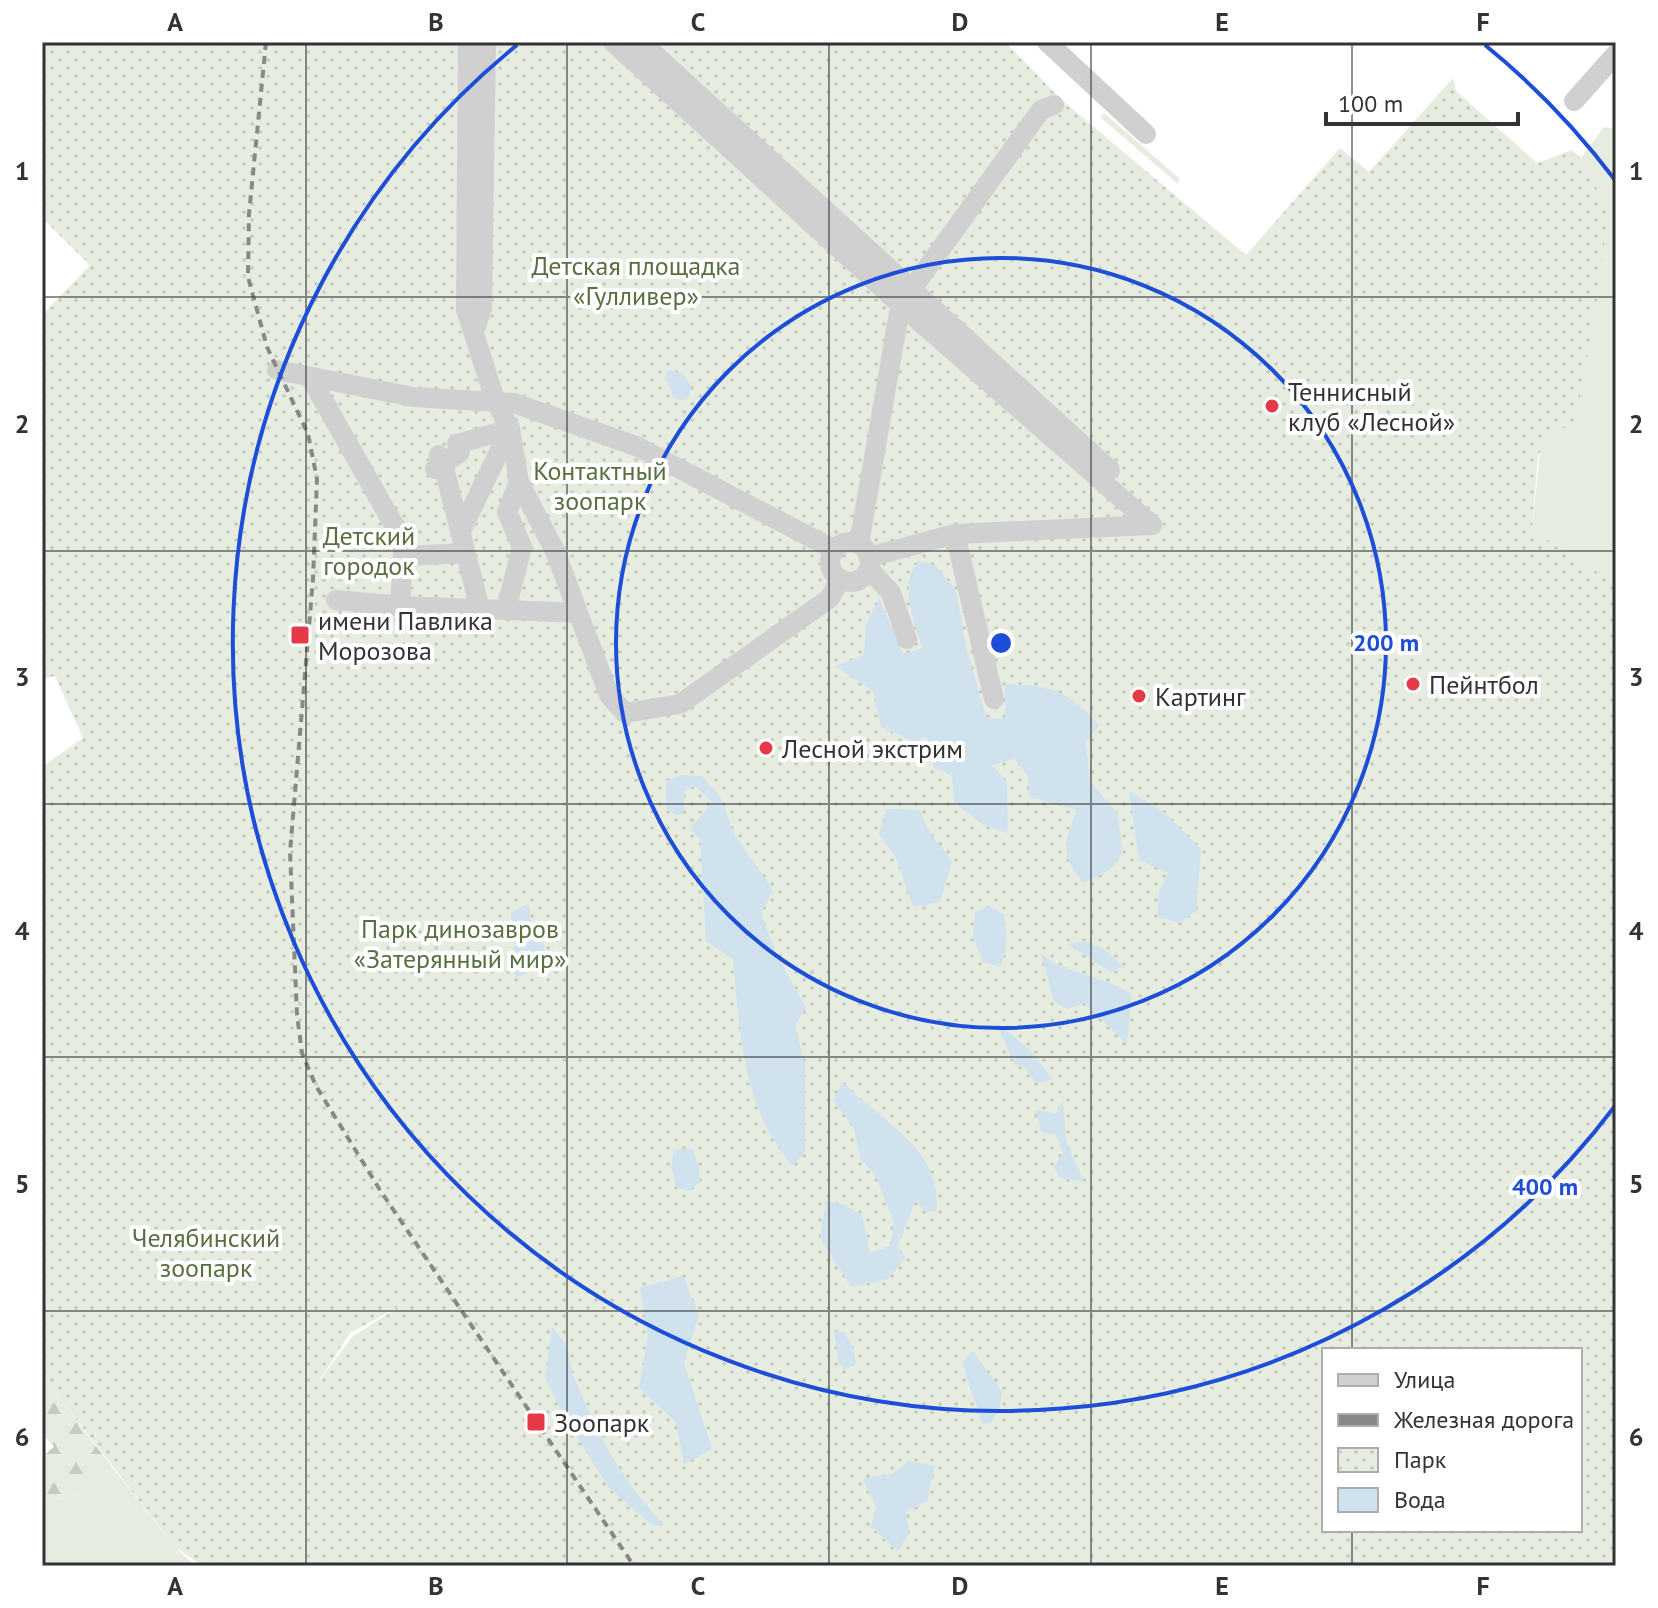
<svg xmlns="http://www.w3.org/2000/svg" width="1658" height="1608" font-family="'PT Sans',sans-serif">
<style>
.green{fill:#e6ecdf}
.forest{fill:url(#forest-firs)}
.park{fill:url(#park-dots);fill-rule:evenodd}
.water{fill:#cfe2ee}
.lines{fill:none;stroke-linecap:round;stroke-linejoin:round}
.minor{stroke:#d0d0d0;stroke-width:20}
.rail{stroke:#888;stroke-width:4;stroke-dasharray:8 6;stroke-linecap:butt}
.grid{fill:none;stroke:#333;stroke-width:2;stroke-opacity:0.55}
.ring{fill:none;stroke:#1d4ed8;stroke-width:4}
.poi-dot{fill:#e63946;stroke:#fff;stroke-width:3}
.labels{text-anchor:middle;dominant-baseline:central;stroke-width:8;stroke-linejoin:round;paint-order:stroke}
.park-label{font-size:26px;fill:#56703f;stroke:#fff}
.poi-label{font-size:26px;fill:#333;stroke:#fff;text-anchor:start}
.centre{fill:#1d4ed8;stroke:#fff;stroke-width:4}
.ring-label{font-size:24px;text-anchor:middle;font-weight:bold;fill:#1d4ed8;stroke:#fff;stroke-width:8;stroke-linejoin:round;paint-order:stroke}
.neatline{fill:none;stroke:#333;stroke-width:3}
.grid-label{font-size:26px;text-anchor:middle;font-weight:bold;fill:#333}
</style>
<defs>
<pattern id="forest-firs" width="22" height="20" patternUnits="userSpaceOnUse" patternTransform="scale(2)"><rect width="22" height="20" fill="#e6ecdf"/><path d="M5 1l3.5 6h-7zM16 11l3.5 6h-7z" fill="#c6cbc0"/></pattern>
<pattern id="park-dots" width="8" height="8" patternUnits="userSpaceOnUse" patternTransform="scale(2)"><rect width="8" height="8" fill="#e6ecdf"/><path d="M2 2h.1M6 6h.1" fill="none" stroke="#c6cbc0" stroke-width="1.8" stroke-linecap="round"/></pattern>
</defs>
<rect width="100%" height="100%" fill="#fff"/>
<g class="green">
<path d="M 1104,113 L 1180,179 L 1178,184 L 1100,117 Z"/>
<path d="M 1604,127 L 1616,129 L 1616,584 L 1532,530 L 1551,345 L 1579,161 Z"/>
<path d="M 112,1467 L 175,1547 L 195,1566 L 42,1566 L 42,1501 L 80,1495 Z"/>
</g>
<path class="forest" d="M 42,1375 L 112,1467 L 80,1495 L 42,1501 L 42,1456 L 54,1447 L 42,1433 Z"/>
<path class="park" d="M 42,42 L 1005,42 L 1064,102 L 1246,255 L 1340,148 L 1369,172 L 1453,78 L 1456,91 L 1537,163 L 1572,150 L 1583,160 L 1608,212 L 1600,282 L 1576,422 L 1567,428 L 1554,427 L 1538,456 L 1532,530 L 1616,584 L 1616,1566 L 203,1566 L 175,1547 L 42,1375 L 42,767 L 83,738 L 55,676 L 42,679 L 42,315 L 90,265 L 42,218 ZM 400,1306 L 352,1337 L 317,1384 L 350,1333 ZM 1324,1350 L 1580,1350 L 1580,1530 L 1324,1530 Z"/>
<g class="water">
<path d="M 668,370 L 682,373 L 691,385 L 689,398 L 681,400 L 674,397 L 665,377 Z"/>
<path d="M 919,561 L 936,566 L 956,590 L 967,651 L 987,719 L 1005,718 L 1005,684 C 1052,686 1067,690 1099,725 L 1086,742 L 1090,782 L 1117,812 L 1123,853 L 1110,870 L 1084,883 C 1059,855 1064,843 1077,810 L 1029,797 L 1028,776 L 1015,759 L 992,765 L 1007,782 L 1008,833 L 983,825 L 954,802 L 952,775 L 934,768 L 928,739 L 922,737 L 917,743 L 881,727 L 873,691 L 835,666 L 864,655 L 866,625 L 879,598 L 903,654 L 922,648 C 915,621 897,583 919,561 Z"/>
<path d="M 682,775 L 702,776 L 719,795 L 735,835 L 773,890 L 761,913 L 776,953 L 806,1008 L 795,1025 L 805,1064 L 805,1152 L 793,1166 C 742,1108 740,1033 733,959 L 706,941 L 700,839 L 690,829 L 712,802 L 695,786 L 685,791 L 683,814 L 677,815 L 666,808 L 666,781 Z"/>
<path d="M 1129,791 L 1164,812 L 1201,849 L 1196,911 L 1180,923 L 1157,917 L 1159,892 L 1168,873 L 1139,860 Z"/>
<path d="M 886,809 L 920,810 L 931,835 L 952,861 L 940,902 L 913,907 L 896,858 L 879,835 Z"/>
<path d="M 529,904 L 531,923 L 539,928 L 548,963 L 517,977 L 510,964 L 515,947 L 511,913 Z"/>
<path d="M 990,906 L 1004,915 C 1007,935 1009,948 1000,967 L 983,962 L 973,936 L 975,912 Z"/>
<path d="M 1086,941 L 1104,949 L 1123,966 L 1111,972 L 1068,944 Z"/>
<path d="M 1041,954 C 1068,974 1102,975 1132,994 L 1127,1044 L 1084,1003 L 1067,1009 L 1054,1001 Z"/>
<path d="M 996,1022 L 1032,1052 L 1053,1080 L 1036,1083 L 1025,1068 L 1015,1065 Z"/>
<path d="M 843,1082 C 880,1121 944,1149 936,1211 L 925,1212 L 916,1199 L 897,1247 L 906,1257 L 888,1279 L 851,1287 L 820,1238 L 826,1201 L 845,1205 L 862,1216 L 870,1253 L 890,1246 L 894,1222 L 875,1175 L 860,1158 L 854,1128 L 833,1100 Z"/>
<path d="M 1063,1100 L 1066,1141 L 1084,1182 L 1060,1178 L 1054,1167 L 1063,1153 L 1056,1135 L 1041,1132 L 1036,1110 L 1056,1113 Z"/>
<path d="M 692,1148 L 699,1166 L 700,1182 L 689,1191 L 677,1188 L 671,1167 L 674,1151 Z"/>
<path d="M 683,1276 L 699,1315 L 684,1363 L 712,1449 L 684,1464 L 676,1422 L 639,1388 L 648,1337 L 640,1288 Z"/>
<path d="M 552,1327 C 577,1354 564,1354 576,1382 C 598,1434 623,1484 664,1524 L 653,1526 L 610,1489 L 566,1420 L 545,1378 Z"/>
<path d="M 834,1331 L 844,1332 L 853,1347 L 856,1363 L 845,1370 L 839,1364 Z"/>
<path d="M 973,1351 L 1002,1392 L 999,1410 L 990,1424 L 982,1423 L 962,1362 Z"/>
<path d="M 909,1461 L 935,1466 L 927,1501 L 906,1512 L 909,1534 L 898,1551 L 871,1527 L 876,1507 L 863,1479 L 892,1474 Z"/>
</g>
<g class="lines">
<g class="minor">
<path d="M 468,42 L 466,309 L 495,400 L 510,429 L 519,482 L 555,551 L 609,695 L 625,713 L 680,704 L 830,598 L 840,579"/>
<path d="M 613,42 L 902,306 L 1152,525"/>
<path d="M 641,42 L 1110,470"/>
<path d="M 1047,42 L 1146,134"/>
<path d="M 1574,101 L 1616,54"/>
<path d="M 475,329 L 482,308 L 486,42"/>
<path d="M 277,370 L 413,397 L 514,403 L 636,446 L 833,549"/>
<path d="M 310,377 L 394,525 L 404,535 L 400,606"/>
<path d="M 439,455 L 443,464 L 459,453 L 457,444 L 510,429 L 460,533"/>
<path d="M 435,469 L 443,464 L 480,609"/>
<path d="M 955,534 L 994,699"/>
<circle cx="850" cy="562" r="20"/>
<path d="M 859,544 L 899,313 L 912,289 L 1041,110 L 1054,105"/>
<path d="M 404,556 L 465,553"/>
<path d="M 869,557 L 955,534 L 1152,525"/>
<path d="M 869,569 L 891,593 L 907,639"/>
<path d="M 336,600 L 400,606 L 506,610 L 522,547 L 507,512 L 519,482"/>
<path d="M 506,610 L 578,613"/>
</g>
<path class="rail" d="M 266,42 L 249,214 L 248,277 L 267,347 L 308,434 L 317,479 L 313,579 L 290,852 L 297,1015 L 302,1053 L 316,1086 L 380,1190 L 634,1566"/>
</g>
<path class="grid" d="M 306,42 L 306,1566M 567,42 L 567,1566M 829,42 L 829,1566M 1091,42 L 1091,1566M 1352,42 L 1352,1350M 42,297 L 1616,297M 42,551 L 1616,551M 42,804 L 1616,804M 42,1057 L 1616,1057M 42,1311 L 1616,1311M 1352,1530 L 1352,1566"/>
<g class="ring">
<circle cx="1001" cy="643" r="385"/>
<path d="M1615 1106A769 769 0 1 1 517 45M1485 45A769 769 0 0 1 1615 180"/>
</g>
<g class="poi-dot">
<circle cx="1272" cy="406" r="8"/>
<rect x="290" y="625" width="20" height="20" rx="4"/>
<circle cx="1413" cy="684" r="8"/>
<circle cx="1139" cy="696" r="8"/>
<circle cx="766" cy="748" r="8"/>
<rect x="526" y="1412" width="20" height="20" rx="4"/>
</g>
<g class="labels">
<g class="park-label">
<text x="636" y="265">Детская площадка<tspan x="636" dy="30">«Гулливер»</tspan></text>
<text x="600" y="470">Контактный<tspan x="600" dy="30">зоопарк</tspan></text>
<text x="369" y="535">Детский<tspan x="369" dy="30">городок</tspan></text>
<text x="460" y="928">Парк динозавров<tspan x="460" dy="30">«Затерянный мир»</tspan></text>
<text x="206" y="1237">Челябинский<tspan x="206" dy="30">зоопарк</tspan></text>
</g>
<g class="poi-label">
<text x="1288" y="391">Теннисный<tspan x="1288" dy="30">клуб «Лесной»</tspan></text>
<text x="318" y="620">имени Павлика<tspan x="318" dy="30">Морозова</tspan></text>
<text x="1429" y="684">Пейнтбол</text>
<text x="1155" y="696">Картинг</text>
<text x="782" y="748">Лесной экстрим</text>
<text x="554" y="1422">Зоопарк</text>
</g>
</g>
<circle cx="1001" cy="643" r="12" class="centre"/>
<g class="ring-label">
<text x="1386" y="651">200 m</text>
<text x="1545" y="1195">400 m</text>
</g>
<rect width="1658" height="1608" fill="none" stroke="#ffffff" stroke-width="88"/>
<rect x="1322" y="1348" width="260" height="184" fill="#ffffff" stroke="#adadad" stroke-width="2"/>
<rect x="1338" y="1374" width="40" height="12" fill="#d0d0d0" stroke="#adadad" stroke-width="2"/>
<text x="1394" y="1388" font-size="24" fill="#333333">Улица</text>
<rect x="1338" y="1414" width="40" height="12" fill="#888888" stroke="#adadad" stroke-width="2"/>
<text x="1394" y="1428" font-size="24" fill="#333333">Железная дорога</text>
<rect x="1338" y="1448" width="40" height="24" fill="url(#park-dots)" stroke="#adadad" stroke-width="2"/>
<text x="1394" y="1468" font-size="24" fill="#333333">Парк</text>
<rect x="1338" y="1488" width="40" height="24" fill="#cfe2ee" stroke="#adadad" stroke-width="2"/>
<text x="1394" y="1508" font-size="24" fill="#333333">Вода</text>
<path d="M1326 112v12h192v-12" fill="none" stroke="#333333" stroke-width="4"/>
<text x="1338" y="112" font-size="24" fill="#333333" stroke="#ffffff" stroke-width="6" paint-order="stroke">100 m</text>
<rect x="44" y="44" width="1570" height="1520" class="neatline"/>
<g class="grid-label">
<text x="175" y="31">A</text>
<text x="436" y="31">B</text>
<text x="698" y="31">C</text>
<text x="960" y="31">D</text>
<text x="1222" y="31">E</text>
<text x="1483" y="31">F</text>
<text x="22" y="180">1</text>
<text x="1636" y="180">1</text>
<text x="22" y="433">2</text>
<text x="1636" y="433">2</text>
<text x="22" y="686">3</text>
<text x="1636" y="686">3</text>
<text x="22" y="940">4</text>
<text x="1636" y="940">4</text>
<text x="22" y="1193">5</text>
<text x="1636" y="1193">5</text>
<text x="22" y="1446">6</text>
<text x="1636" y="1446">6</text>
<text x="175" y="1595">A</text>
<text x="436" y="1595">B</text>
<text x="698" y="1595">C</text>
<text x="960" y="1595">D</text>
<text x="1222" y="1595">E</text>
<text x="1483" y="1595">F</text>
</g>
</svg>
